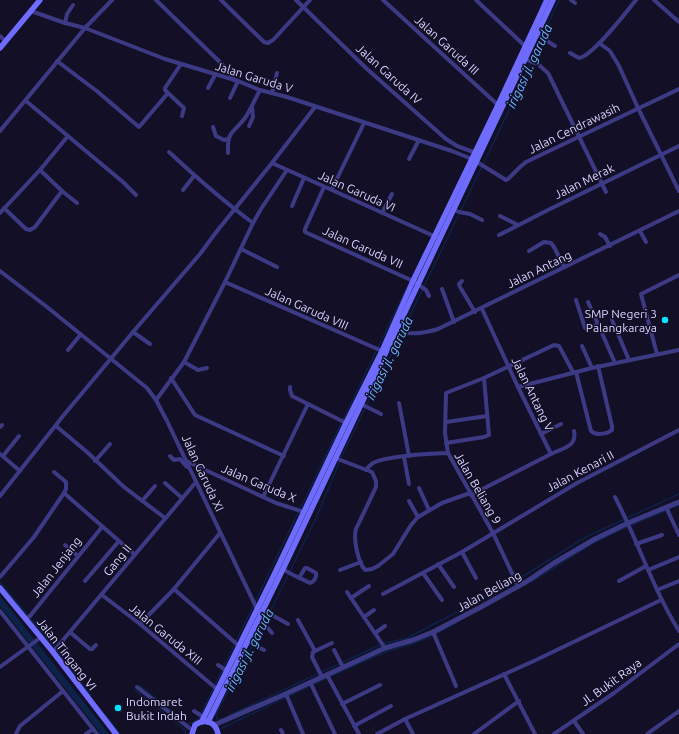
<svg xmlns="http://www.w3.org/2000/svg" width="679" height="734" font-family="Ubuntu,sans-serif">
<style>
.water{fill:#0c2248}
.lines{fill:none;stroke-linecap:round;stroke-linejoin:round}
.stream{stroke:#0c2248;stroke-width:1.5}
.minor{stroke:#3d3a85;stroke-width:4}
.tertiary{stroke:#3d3a85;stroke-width:5}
.secondary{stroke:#6f6bff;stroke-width:5.5}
.poi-dot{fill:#00e5ff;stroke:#130f26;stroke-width:1.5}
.labels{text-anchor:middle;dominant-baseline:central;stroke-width:3;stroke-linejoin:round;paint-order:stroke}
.street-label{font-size:12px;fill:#d9d4ff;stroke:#130f26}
.poi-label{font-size:12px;fill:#d9d4ff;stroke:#130f26;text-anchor:end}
.water-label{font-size:13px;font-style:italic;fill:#62b6ff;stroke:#130f26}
</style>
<rect width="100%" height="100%" fill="#130f26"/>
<path class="water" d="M 0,596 L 109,734 L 101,734 L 0,606 Z"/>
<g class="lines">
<g class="stream">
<path d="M 540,8 L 544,0"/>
<path d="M 0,582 L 56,649 L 91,696"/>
<path d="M 531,582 L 593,543 L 629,526 L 679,505"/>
<path d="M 139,685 L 177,715"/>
<path d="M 134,689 L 186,731 L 185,734"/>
<path d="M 105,715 L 120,734"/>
<path d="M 230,715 L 382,644 L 407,638 L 509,585 L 584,538 L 679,494"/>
<path d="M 222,719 L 217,719 L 216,714 L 269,614 L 316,518 L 342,456 L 516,96 L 559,0"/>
<path d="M 187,724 L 192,723 L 199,718 L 425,250"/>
<path d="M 222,728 L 344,670 L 388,651 L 415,643 L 434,635 L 462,619"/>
</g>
<g class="minor">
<path d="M 156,0 L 228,70 L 234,80"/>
<path d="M 221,0 L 264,42 L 268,43 L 273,40 L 310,0"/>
<path d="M 296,0 L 367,69 L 446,139 L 457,146 L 476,153"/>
<path d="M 383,0 L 498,105"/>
<path d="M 476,0 L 527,48"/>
<path d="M 571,0 L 575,3"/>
<path d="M 654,0 L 679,22"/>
<path d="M 31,11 L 65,23 L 85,28 L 165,59 L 238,81 L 260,90 L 287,97 L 452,151 L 472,159 L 506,180 L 508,179 L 520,167 L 526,162 L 679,89"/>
<path d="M 65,23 L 67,14 L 73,5"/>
<path d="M 536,34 L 555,46"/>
<path d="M 0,36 L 5,41"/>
<path d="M 599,43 L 610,51 L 619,66 L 638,108 L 679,191"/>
<path d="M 570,53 L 579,58 C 593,56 626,12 636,0"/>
<path d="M 525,59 L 539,65 L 548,73 L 606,192"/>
<path d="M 57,61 L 98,92 L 139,127 L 168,93 L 165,90 L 165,88 L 181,64"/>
<path d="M 208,88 L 215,75"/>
<path d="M 168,93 L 184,108 L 182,116"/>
<path d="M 272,93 L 277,73"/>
<path d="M 230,98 L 238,81"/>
<path d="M 26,101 L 123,182 L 136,195"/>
<path d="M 249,126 L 253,117 L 252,107"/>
<path d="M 213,127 L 216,136 L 224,140 L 228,139"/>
<path d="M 0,131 L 85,28 L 112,0"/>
<path d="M 169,152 C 196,177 223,201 253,223"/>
<path d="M 228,153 C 227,130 233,134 245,118 C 251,109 255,99 260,90"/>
<path d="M 409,159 L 419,140"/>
<path d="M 272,163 L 436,237"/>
<path d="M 324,187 L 305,229 L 305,232 L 413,281 L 426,290 L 429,296"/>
<path d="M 332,189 L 364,123"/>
<path d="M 183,190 L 194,176"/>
<path d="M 62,191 L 77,203"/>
<path d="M 292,206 L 304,178"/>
<path d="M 4,208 L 26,229 L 30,230 L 35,227 L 62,191 L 40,170"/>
<path d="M 454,210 L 459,212 L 470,214 L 482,220"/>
<path d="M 0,213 L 40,170 L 68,136"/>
<path d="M 382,213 L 392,194"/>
<path d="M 500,216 L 518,225"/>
<path d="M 640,231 L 646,242"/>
<path d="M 600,234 L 605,237 L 610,246"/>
<path d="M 499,235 L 548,210 L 679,146"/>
<path d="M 241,249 L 277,267"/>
<path d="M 529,251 L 544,242 L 551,243 L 554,247 L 564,267"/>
<path d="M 0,271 L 47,307 L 147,388 L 156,400 L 167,421 L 258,611"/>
<path d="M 462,281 L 459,284 L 460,287 L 475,312"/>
<path d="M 225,282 L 382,351"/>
<path d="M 442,289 L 454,322"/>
<path d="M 576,300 L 585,328 L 588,329 L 598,324 L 615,363"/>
<path d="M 588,302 L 598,324"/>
<path d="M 482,309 L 518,387 L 551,454 C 563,448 577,447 574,431"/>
<path d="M 612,320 L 629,360"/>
<path d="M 396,330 C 409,336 425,333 438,329 L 679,211"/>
<path d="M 133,332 L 150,344"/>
<path d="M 582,346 L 592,368"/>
<path d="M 68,350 L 81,334"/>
<path d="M 657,354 L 641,294 L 679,275"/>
<path d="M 184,362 L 198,370 L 207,368"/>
<path d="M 576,372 L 591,431 C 596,436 607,434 612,430 L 612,426 L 598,366"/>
<path d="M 171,378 L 195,415 L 284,456"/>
<path d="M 290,387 L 290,390 L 292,396 L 308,404"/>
<path d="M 518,387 L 592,368 L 679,350"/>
<path d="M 156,400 L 184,362 L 225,282 L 253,223 L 261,209 L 287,170"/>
<path d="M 399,403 L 409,456"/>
<path d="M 361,404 L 381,414"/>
<path d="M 446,422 L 487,416"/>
<path d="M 56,426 L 87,452 L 124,487 L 165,518"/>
<path d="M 0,427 L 2,425"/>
<path d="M 541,434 L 561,424"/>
<path d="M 446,443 L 484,437 L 489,435 L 484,378"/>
<path d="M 448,453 L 445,433 L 446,393 L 484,378 L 554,345 L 559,346 L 573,372"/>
<path d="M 0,454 L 20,471"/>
<path d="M 3,456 L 19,436"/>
<path d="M 170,456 L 174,460 L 180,459 L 187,467"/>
<path d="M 404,457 L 409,484"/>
<path d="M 335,458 L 372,472 L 376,481 L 376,487 L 356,529 C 353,539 358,562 365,570 L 372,569 L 378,566 L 393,554 L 411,525 L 418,517 L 442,503 L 470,493"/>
<path d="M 95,461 L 110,444"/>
<path d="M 186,461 L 276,503 L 304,512"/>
<path d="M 366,470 C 368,467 370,465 373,463 C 389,455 430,454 448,453 L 493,533 L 518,586"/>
<path d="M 165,483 L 182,498"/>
<path d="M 419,488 L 429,510"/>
<path d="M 64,493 L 134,554"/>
<path d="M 471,495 L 551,454"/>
<path d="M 0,496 L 63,416 L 133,332 L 200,254 L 217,231 L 272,163 L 315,107"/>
<path d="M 263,497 L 308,404 L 346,423"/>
<path d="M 615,497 C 638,541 653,589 679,631"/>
<path d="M 142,501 L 155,486"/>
<path d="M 409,501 L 418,517"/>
<path d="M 666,507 L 679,535"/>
<path d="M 636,544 L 662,535"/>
<path d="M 65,545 L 78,556"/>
<path d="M 462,552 L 476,578"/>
<path d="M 438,564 L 454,587"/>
<path d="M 283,569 C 291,575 301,578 310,583 C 314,582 317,577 316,573 L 307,568 L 305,568 L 299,578"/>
<path d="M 340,570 L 361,562"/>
<path d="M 648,570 L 679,557"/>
<path d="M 423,573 L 442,600"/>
<path d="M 0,577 L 34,537 L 64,493 L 66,489 L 66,482 L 54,472"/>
<path d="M 85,581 L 119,541"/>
<path d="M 619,581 L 646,566"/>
<path d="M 369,586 L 351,598 L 385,648"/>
<path d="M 174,589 L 239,646"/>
<path d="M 657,590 L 679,581"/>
<path d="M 347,592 L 351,598"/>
<path d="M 383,594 L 462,552 L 577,483 L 679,430"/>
<path d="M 102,595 L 140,624 L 218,690"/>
<path d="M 263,610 L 288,624"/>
<path d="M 0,611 L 97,734"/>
<path d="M 364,617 L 374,610"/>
<path d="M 25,619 L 30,616 L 102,527"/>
<path d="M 298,620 L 315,651 L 313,652 L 312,657 L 322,677"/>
<path d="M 257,622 L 266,626 L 272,633"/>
<path d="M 140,624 L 174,589 L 220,533"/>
<path d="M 433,632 L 456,686"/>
<path d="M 71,633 L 90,649 L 92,649 L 96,645"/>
<path d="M 375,633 L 385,626"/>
<path d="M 247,641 L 264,650"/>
<path d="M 334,650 L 343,667"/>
<path d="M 315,651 L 332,643"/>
<path d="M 53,652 L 196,482"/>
<path d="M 218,665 L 227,671"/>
<path d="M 0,667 L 40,638"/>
<path d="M 504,674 L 535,734"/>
<path d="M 327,675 L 359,734"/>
<path d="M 310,682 L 335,734"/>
<path d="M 137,687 L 192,730"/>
<path d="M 286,694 L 303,734"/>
<path d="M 342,704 L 380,685"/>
<path d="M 194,711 L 205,718"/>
<path d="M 405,719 L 413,734"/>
<path d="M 574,721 L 583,734"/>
<path d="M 354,726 L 391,706"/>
<path d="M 281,730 L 283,734"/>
<path d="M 16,734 L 20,726 L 63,691"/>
<path d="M 86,734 L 93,729"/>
<path d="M 377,734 L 405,719 L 536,660 L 661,600"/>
<path d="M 474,734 L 519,701"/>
<path d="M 554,734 L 614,693 L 679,644"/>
<path d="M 647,734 L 679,711"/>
</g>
<path class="tertiary" d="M 214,725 L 281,696 L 385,648 L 413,640 L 433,632 L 481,607 L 526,582 L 554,563 L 595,539 L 628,523 L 679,502"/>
<g class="secondary">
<path d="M 0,48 L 40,0"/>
<path d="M 0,588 L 53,652 L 116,734"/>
<path d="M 202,721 L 273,577 L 346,423 L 382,351 L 413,281 L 498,105 L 547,0"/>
<path d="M 208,722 L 283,569 L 553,0"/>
<path d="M 192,734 L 195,725 C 205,718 216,722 218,734"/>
</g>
</g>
<g class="poi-dot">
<circle cx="665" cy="320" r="4"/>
<circle cx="118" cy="708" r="4"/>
</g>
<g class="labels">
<g class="street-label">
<text transform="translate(447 45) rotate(42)">Jalan Garuda III</text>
<text transform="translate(389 74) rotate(42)">Jalan Garuda IV</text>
<text transform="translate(254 77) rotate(17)">Jalan Garuda V</text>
<text transform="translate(574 128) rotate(-26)">Jalan Cendrawasih</text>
<text transform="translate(584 181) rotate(-26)">Jalan Merak</text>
<text transform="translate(357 191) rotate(24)">Jalan Garuda VI</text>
<text transform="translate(363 247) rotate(24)">Jalan Garuda VII</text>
<text transform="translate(539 269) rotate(-26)">Jalan Antang</text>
<text transform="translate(307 308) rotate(24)">Jalan Garuda VIII</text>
<text transform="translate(533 394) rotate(64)">Jalan Antang V</text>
<text transform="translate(580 471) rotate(-28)">Jalan Kenari II</text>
<text transform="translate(203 473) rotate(65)">Jalan Garuda XI</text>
<text transform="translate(259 483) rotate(23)">Jalan Garuda X</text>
<text transform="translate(478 488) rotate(60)">Jalan Beliang 9</text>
<text transform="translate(117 560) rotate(-51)">Gang II</text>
<text transform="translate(56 567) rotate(-52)">Jalan Jenjang</text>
<text transform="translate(489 591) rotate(-29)">Jalan Beliang</text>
<text transform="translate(166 634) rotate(39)">Jalan Garuda XIII</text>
<text transform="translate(67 654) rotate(52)">Jalan Tingang VI</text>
<text transform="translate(611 682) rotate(-36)">Jl. Bukit Raya</text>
</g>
<g class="poi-label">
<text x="657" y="313">SMP Negeri 3<tspan x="657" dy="14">Palangkaraya</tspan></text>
<text x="126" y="701" text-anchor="start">Indomaret<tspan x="126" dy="14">Bukit Indah</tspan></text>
</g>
<g class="water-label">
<text transform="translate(529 66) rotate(-65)">irigasi jl. garuda</text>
<text transform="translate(389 358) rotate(-64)">irigasi jl. garuda</text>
<text transform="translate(249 650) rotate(-63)">irigasi jl. garuda</text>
</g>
</g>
</svg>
